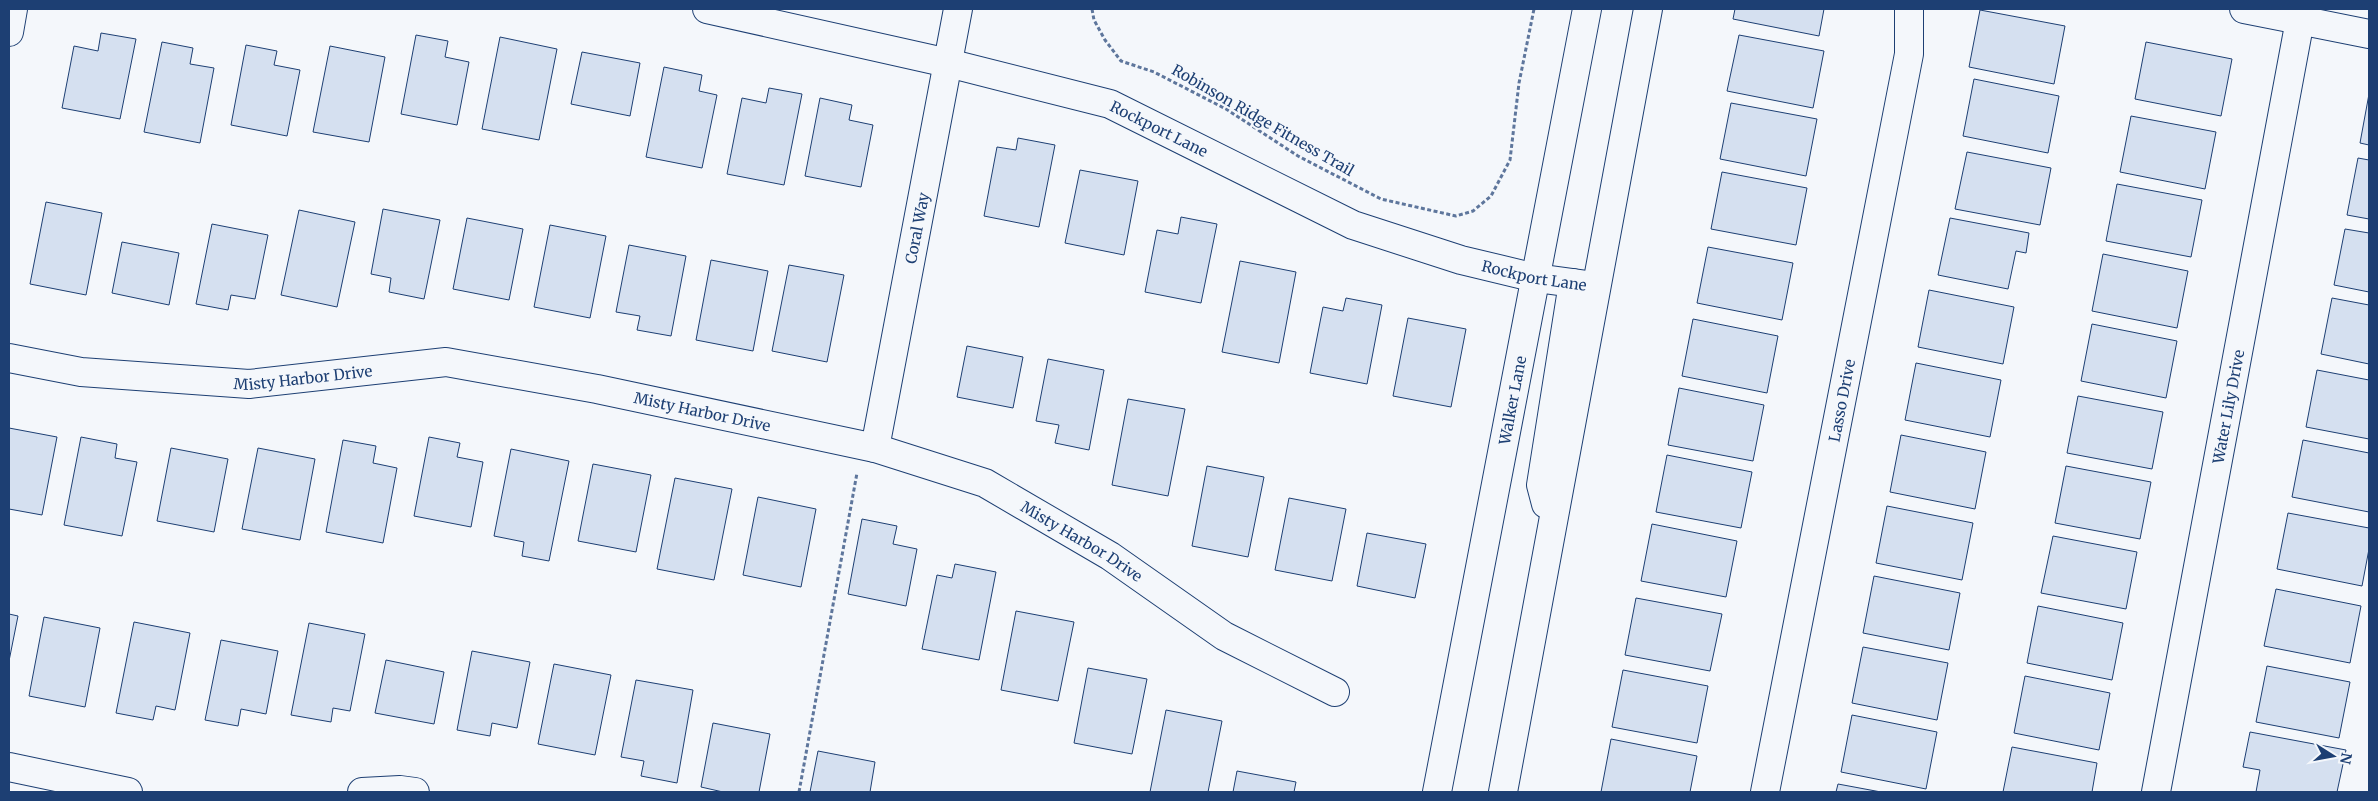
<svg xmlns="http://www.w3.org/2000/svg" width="2378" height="801" font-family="Merriweather,serif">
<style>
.building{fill:#d5e0f0;stroke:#1d3f73}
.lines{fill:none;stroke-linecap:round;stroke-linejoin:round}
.street-casing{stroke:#1d3f73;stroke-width:30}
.secondary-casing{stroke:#1d3f73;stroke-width:30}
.path{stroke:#5e769c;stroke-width:3;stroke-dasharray:4 2.5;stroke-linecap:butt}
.street{stroke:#f4f7fb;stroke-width:28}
.secondary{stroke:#f4f7fb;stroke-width:28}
.labels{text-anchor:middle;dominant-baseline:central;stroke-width:4;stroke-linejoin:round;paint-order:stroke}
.street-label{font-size:15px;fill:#1d3f73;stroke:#f4f7fb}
</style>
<rect width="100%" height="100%" fill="#f4f7fb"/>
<g class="building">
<path d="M 1735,9 L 1824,9 L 1819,36 L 1733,19 Z"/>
<path d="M 1980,10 L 2065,26 L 2054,84 L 1969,67 Z"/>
<path d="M 101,33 L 136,39 L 120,119 L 62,108 L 74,46 L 98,51 Z"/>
<path d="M 416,35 L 448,41 L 445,57 L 469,62 L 457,125 L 401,114 Z"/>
<path d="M 1739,35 L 1824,51 L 1813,108 L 1727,91 Z"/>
<path d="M 500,37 L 557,49 L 539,140 L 482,129 Z"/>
<path d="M 162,42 L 193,48 L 190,64 L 214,68 L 200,143 L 144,132 Z"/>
<path d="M 2146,42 L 2232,59 L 2221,116 L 2135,99 Z"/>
<path d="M 246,45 L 277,51 L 274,65 L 300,70 L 287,136 L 231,125 Z"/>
<path d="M 330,46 L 385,57 L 369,142 L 313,132 Z"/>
<path d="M 582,52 L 640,63 L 630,116 L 571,104 Z"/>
<path d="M 664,67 L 702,75 L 699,91 L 717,95 L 702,168 L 646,157 Z"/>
<path d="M 1974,79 L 2059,96 L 2048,153 L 1963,136 Z"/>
<path d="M 769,88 L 802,94 L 784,185 L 727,174 L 742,98 L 766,103 Z"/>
<path d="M 2369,94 L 2369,145 L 2360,143 Z"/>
<path d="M 820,98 L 852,105 L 849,120 L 873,125 L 861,187 L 805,176 Z"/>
<path d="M 1731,103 L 1817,119 L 1806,176 L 1720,159 Z"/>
<path d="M 2131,116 L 2216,132 L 2205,189 L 2120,172 Z"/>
<path d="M 1018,138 L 1055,145 L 1039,227 L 984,216 L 997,147 L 1016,150 Z"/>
<path d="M 1967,152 L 2051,168 L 2040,225 L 1955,209 Z"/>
<path d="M 2358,158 L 2369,160 L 2369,219 L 2347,215 Z"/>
<path d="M 1080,170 L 1138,181 L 1124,255 L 1065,243 Z"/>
<path d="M 1722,172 L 1807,188 L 1796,245 L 1711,229 Z"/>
<path d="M 2117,184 L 2202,200 L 2191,257 L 2106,241 Z"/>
<path d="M 46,202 L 102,213 L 86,295 L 30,284 Z"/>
<path d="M 383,209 L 440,220 L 424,299 L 389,292 L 391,278 L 371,274 Z"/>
<path d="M 299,210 L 355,222 L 337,307 L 281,295 Z"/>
<path d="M 1181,217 L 1217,224 L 1201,303 L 1145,292 L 1157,230 L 1178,234 Z"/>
<path d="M 467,218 L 523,229 L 509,300 L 453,289 Z"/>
<path d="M 1950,218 L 2029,233 L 2026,253 L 2016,251 L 2008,289 L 1938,275 Z"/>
<path d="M 212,224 L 268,235 L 255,299 L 231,295 L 228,310 L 196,304 Z"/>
<path d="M 550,225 L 606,236 L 590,318 L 534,307 Z"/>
<path d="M 2345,229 L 2369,233 L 2369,292 L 2334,285 Z"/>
<path d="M 122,242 L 179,253 L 169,305 L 112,293 Z"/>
<path d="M 629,245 L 686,256 L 671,336 L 637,330 L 640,316 L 616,312 Z"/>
<path d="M 1708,247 L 1793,263 L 1782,320 L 1697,303 Z"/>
<path d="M 2103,254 L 2188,271 L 2177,328 L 2092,311 Z"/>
<path d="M 711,260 L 768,271 L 753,351 L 696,340 Z"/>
<path d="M 1240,261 L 1296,272 L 1279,363 L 1222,352 Z"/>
<path d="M 789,265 L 844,275 L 827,362 L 772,351 Z"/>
<path d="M 1929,290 L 2014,307 L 2003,364 L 1918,347 Z"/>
<path d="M 1346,298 L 1382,305 L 1367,384 L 1310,373 L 1323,307 L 1343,311 Z"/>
<path d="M 2332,298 L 2369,305 L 2369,364 L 2321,354 Z"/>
<path d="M 1408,318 L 1466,329 L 1451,407 L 1393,396 Z"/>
<path d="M 1693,319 L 1778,336 L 1767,393 L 1682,376 Z"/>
<path d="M 2092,324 L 2177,341 L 2166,398 L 2081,381 Z"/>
<path d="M 967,346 L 1023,357 L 1013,408 L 957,397 Z"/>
<path d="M 1048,359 L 1104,370 L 1089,450 L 1055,443 L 1059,425 L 1036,421 Z"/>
<path d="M 1916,363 L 2001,380 L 1990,437 L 1905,420 Z"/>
<path d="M 2317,370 L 2369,380 L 2369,439 L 2306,427 Z"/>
<path d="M 1679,388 L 1764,405 L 1753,461 L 1668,445 Z"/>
<path d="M 2078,396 L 2163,412 L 2152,469 L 2067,453 Z"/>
<path d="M 1128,399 L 1185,409 L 1168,496 L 1112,485 Z"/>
<path d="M 9,428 L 57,437 L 42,515 L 9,509 Z"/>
<path d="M 1901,435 L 1986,452 L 1975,509 L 1890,492 Z"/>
<path d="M 81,437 L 117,444 L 115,458 L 137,462 L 122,536 L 64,525 Z"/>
<path d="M 429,437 L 460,443 L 457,457 L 483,462 L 471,527 L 414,516 Z"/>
<path d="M 343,440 L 376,446 L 373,463 L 397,468 L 383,543 L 326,532 Z"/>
<path d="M 2303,440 L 2369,453 L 2369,512 L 2292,497 Z"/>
<path d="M 171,448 L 228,459 L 214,532 L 157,521 Z"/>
<path d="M 258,448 L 315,459 L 300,540 L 242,529 Z"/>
<path d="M 511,449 L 569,461 L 549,561 L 522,556 L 524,542 L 494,536 Z"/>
<path d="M 1667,455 L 1752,472 L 1741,528 L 1656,512 Z"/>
<path d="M 593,464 L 651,475 L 636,552 L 578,541 Z"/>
<path d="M 1207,466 L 1264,477 L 1248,557 L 1192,546 Z"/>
<path d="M 2066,466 L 2151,482 L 2140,539 L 2055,523 Z"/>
<path d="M 675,478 L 732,489 L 714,580 L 657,569 Z"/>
<path d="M 758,497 L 816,509 L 801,587 L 743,575 Z"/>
<path d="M 1289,498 L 1346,509 L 1332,581 L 1275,570 Z"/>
<path d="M 1887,506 L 1973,523 L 1962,580 L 1876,563 Z"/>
<path d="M 2288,513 L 2369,528 L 2369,549 L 2362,586 L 2277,569 Z"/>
<path d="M 862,519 L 897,526 L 893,544 L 917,549 L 906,606 L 848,594 Z"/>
<path d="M 1652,524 L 1737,541 L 1726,597 L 1641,581 Z"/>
<path d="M 1367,533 L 1426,544 L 1415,598 L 1357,586 Z"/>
<path d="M 2053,536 L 2137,552 L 2126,609 L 2041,593 Z"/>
<path d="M 955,564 L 996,572 L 979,660 L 922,649 L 937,575 L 952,578 Z"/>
<path d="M 1874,576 L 1960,593 L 1949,650 L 1863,633 Z"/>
<path d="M 2276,589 L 2361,606 L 2350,663 L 2264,646 Z"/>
<path d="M 1636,598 L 1722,614 L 1710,671 L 1625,655 Z"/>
<path d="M 2038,606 L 2123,623 L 2112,680 L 2027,663 Z"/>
<path d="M 1016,611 L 1074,622 L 1058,701 L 1001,690 Z"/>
<path d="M 9,614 L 18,616 L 9,661 Z"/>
<path d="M 44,617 L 100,628 L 85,707 L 29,696 Z"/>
<path d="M 134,622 L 190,633 L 175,710 L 156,706 L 153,720 L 116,713 Z"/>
<path d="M 309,623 L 365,634 L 350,711 L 333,708 L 331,722 L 291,715 Z"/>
<path d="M 221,640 L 278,651 L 266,714 L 241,709 L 238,726 L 205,720 Z"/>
<path d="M 1863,647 L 1948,663 L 1937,720 L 1852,703 Z"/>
<path d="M 472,651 L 530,662 L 517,728 L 492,723 L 490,736 L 457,730 Z"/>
<path d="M 386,660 L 444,672 L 434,724 L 375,713 Z"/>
<path d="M 554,664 L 611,675 L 595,755 L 538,744 Z"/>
<path d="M 2267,666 L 2350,682 L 2339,738 L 2256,722 Z"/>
<path d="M 1088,668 L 1147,679 L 1132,754 L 1074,743 Z"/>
<path d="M 1623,670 L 1708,686 L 1697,743 L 1612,727 Z"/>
<path d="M 2025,676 L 2110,693 L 2099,750 L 2014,733 Z"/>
<path d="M 636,680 L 693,690 L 677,783 L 641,776 L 644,761 L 621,757 Z"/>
<path d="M 1166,710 L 1222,721 L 1208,792 L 1150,792 Z"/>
<path d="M 1852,715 L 1937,732 L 1926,789 L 1841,772 Z"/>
<path d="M 713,723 L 770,734 L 759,792 L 723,792 L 701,787 Z"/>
<path d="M 2250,732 L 2346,750 L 2337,792 L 2256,792 L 2260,770 L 2243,767 Z"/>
<path d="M 1611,739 L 1697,756 L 1690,792 L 1601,792 Z"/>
<path d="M 2012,747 L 2097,763 L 2092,792 L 2003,792 Z"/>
<path d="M 818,751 L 875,762 L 870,792 L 810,792 Z"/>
<path d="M 1237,771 L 1296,782 L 1294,792 L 1233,792 Z"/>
<path d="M 1838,784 L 1881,792 L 1836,792 Z"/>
</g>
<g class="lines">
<defs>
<g id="street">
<path id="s1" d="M 707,9 L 948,63 L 1110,104 L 1353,225 L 1461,260 L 1536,278 L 1595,286"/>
<path d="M 2244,9 L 2369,34"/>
<path id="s2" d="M 9,358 L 81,372 L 249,384 L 446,362 L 597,389 L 875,448 L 985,483 L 1110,556 L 1224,636 L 1335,692"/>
<path id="s3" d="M 875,448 L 958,9"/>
<path d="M 9,767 L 128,792"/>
<path d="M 362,792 L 400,790 L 415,792"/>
<path id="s4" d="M 1765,792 L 1909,54 L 1909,9"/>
<path id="s5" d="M 2156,792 L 2300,20"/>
</g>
<g id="secondary">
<path d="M 9,32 L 13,9"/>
<path d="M 1546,504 L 1541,485 L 1573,283"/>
<path id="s6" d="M 1437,792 L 1587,9"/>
<path d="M 1503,792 L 1648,9"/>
</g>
</defs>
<use href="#street" class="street-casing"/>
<use href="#secondary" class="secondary-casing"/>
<g class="path">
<path d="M 1092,9 L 1094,20 L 1105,40 L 1121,61 L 1154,72 L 1226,109 L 1298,156 L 1381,199 L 1456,216 L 1473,211 L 1491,196 L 1510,160 L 1519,83 L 1534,9"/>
<path d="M 799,792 L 857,473"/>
</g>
<use href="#street" class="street"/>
<use href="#secondary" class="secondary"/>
</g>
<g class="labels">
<g class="street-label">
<text transform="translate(1263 120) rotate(30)">Robinson Ridge Fitness Trail</text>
<text stroke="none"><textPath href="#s1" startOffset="469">Rockport Lane</textPath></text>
<text stroke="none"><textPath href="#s3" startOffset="224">Coral Way</textPath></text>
<text stroke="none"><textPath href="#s1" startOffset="874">Rockport Lane</textPath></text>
<text stroke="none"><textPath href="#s2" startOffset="296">Misty Harbor Drive</textPath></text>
<text stroke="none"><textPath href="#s6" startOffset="399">Walker Lane</textPath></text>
<text stroke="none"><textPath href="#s4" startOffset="399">Lasso Drive</textPath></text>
<text stroke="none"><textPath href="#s5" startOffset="392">Water Lily Drive</textPath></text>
<text stroke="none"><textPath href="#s2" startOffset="701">Misty Harbor Drive</textPath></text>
<text stroke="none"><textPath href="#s2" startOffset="1106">Misty Harbor Drive</textPath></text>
</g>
</g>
<rect width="2378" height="801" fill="none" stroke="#1d3f73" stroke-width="20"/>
<g transform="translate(2333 756) rotate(101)" stroke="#f4f7fb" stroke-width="4" paint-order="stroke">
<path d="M0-4L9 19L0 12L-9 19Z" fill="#1d3f73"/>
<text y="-8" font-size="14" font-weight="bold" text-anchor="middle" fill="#1d3f73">N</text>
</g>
</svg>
